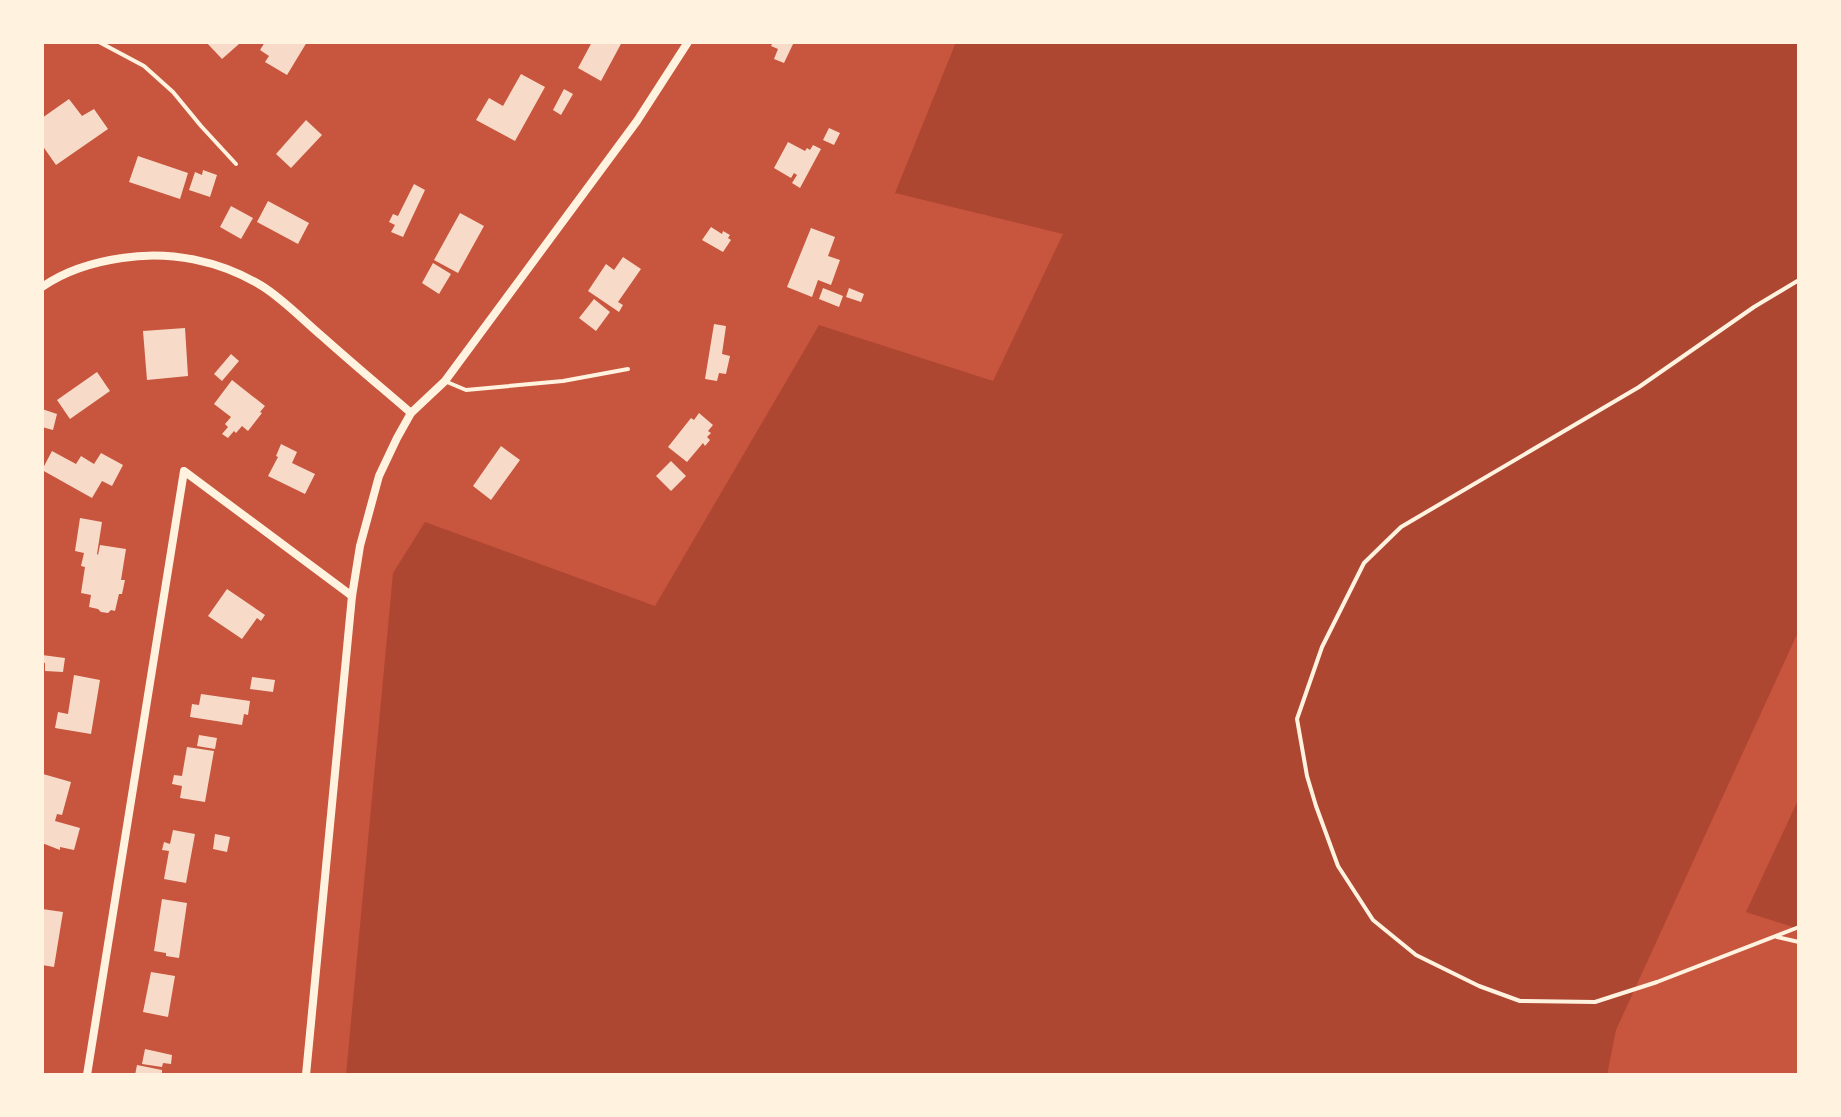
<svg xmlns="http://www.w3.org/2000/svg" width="1841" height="1117" font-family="'Noto Sans',sans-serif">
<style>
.green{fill:#ae4732}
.building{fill:#f7dbc8}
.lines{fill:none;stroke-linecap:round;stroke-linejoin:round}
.service{stroke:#fff3e0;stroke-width:4}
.minor{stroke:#fff3e0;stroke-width:8}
</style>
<rect width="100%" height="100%" fill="#c8553d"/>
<g class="green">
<path d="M 956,42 L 1799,42 L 1799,630 L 1616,1030 L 1607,1075 L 346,1075 L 393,573 L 425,522 L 655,606 L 819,325 L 993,381 L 1063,234 L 895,193 Z"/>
<path d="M 1799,798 L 1799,929 L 1746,912 Z"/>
</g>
<g class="building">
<path d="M 206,42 L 238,42 L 239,44 L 222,59 Z"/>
<path d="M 265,42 L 307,42 L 287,75 L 265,62 L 269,56 L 260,50 Z"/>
<path d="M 592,42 L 622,42 L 601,81 L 578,68 Z"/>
<path d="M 773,42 L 794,42 L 784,63 L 774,59 L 778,49 L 771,46 Z"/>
<path d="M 521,74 L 545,87 L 515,141 L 476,120 L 489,98 L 503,106 Z"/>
<path d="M 564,89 L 573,94 L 561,115 L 553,110 Z"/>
<path d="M 69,99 L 82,116 L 94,109 L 108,129 L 56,165 L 42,145 L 44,143 L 42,141 L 42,118 Z"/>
<path d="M 306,120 L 322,135 L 291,168 L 276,154 Z"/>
<path d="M 829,128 L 840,133 L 834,145 L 823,140 Z"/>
<path d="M 788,142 L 805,151 L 807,148 L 810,150 L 813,145 L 821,149 L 800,188 L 792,183 L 797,175 L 794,173 L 791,178 L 774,168 Z"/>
<path d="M 138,156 L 188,173 L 180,199 L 129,182 Z"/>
<path d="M 203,170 L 217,175 L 210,197 L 189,190 L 195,172 L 202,175 Z"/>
<path d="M 414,184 L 425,190 L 403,237 L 391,232 L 395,225 L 389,222 L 393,214 L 398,216 Z"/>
<path d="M 268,201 L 309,223 L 298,244 L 257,222 Z"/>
<path d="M 231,206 L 253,218 L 241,239 L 220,227 Z"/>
<path d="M 460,213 L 484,226 L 458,273 L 434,260 Z"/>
<path d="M 711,227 L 722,234 L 723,231 L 730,235 L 728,238 L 731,240 L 723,252 L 702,240 Z"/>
<path d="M 811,228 L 835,237 L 828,256 L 840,260 L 831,285 L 818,280 L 812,297 L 787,287 Z"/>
<path d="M 623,257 L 641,269 L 618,302 L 623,305 L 619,312 L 588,291 L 606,264 L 614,270 Z"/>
<path d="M 433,263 L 451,274 L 439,294 L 422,283 Z"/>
<path d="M 823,288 L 843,296 L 839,307 L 819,299 Z"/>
<path d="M 849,288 L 864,294 L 861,302 L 846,297 Z"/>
<path d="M 594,299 L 610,312 L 596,331 L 579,318 Z"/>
<path d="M 714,324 L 726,326 L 722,354 L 730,356 L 726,374 L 719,373 L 717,381 L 705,379 Z"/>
<path d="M 185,328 L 188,376 L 147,380 L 143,331 Z"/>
<path d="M 231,354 L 239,361 L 222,381 L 214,374 Z"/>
<path d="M 97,372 L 110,391 L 70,419 L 57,400 Z"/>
<path d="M 232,380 L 265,406 L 260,412 L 262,413 L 248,431 L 242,426 L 236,433 L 234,431 L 228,438 L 222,434 L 228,427 L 225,424 L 231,417 L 214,404 Z"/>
<path d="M 42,409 L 57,414 L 53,430 L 42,427 Z"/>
<path d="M 699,413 L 713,425 L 708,431 L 711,433 L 707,437 L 710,440 L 705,446 L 703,443 L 687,462 L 668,447 L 691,418 L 694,420 Z"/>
<path d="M 281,444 L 297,452 L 292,463 L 315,474 L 305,494 L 268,476 L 278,457 L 276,456 Z"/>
<path d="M 501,446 L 520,460 L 491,500 L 473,486 Z"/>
<path d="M 52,451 L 76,464 L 81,456 L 94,464 L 101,453 L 123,465 L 112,486 L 102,481 L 92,498 L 42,470 Z"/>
<path d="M 671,461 L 686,476 L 671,491 L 656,476 Z"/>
<path d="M 80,518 L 102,522 L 97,554 L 98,555 L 100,545 L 126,549 L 121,580 L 125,580 L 122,594 L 119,594 L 115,611 L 111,610 L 108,613 L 101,612 L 98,609 L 89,607 L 91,595 L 81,593 L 85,567 L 81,566 L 84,553 L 75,551 Z"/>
<path d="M 227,589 L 265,615 L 261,621 L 257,618 L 242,639 L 208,616 Z"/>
<path d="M 42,655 L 65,658 L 63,672 L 45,671 L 45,663 L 42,662 Z"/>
<path d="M 74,675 L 100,680 L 91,734 L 55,728 L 58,712 L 68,714 Z"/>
<path d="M 252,677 L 275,680 L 273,692 L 250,689 Z"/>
<path d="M 201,694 L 250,701 L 248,715 L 244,714 L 242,725 L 190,717 L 192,704 L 199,705 Z"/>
<path d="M 199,735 L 217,738 L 215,749 L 197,746 Z"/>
<path d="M 187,747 L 214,751 L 205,802 L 180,798 L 182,786 L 172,784 L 174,775 L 182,776 Z"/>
<path d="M 43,774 L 71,782 L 62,815 L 57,814 L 55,821 L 80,828 L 74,850 L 60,847 L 60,850 L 42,843 Z"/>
<path d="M 173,830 L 195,834 L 186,883 L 164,879 L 169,851 L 162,850 L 164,842 L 170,844 Z"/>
<path d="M 215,834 L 230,837 L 227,852 L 213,849 Z"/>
<path d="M 162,899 L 187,903 L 179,958 L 166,956 L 166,953 L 154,951 Z"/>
<path d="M 42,909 L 63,912 L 54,967 L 42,965 Z"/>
<path d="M 151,972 L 175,976 L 168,1017 L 143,1012 Z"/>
<path d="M 145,1049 L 172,1055 L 171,1064 L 163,1063 L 162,1067 L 142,1064 Z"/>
<path d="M 137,1065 L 162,1070 L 162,1075 L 135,1075 Z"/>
</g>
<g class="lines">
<g class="service">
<path d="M 99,42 L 144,66 L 173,92 L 201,126 L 236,164"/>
<path d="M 1799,280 L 1754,307 L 1639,387 L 1401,527 L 1364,563 L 1322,647 L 1297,719 L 1307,776 L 1316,806 L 1338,866 L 1373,920 L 1416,955 L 1479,986 L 1520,1001 L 1595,1002 L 1657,982 L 1799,927"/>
<path d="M 447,382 L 466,390 L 563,381 L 628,369"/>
<path d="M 1777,937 L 1799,942"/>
</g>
<g class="minor">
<path d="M 42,287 C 65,271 94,262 122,258 C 170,250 221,261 262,286 C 283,299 304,321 323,337 C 352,363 382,388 411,413"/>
<path d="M 87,1075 L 184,471 L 352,596"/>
<path d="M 306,1075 L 352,596 L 360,546 L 379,476 L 397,438 L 411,413 L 445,381 L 637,121 L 688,42"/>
</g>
</g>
<rect width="1841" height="1117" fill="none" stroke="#fff3e0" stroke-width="88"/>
</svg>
